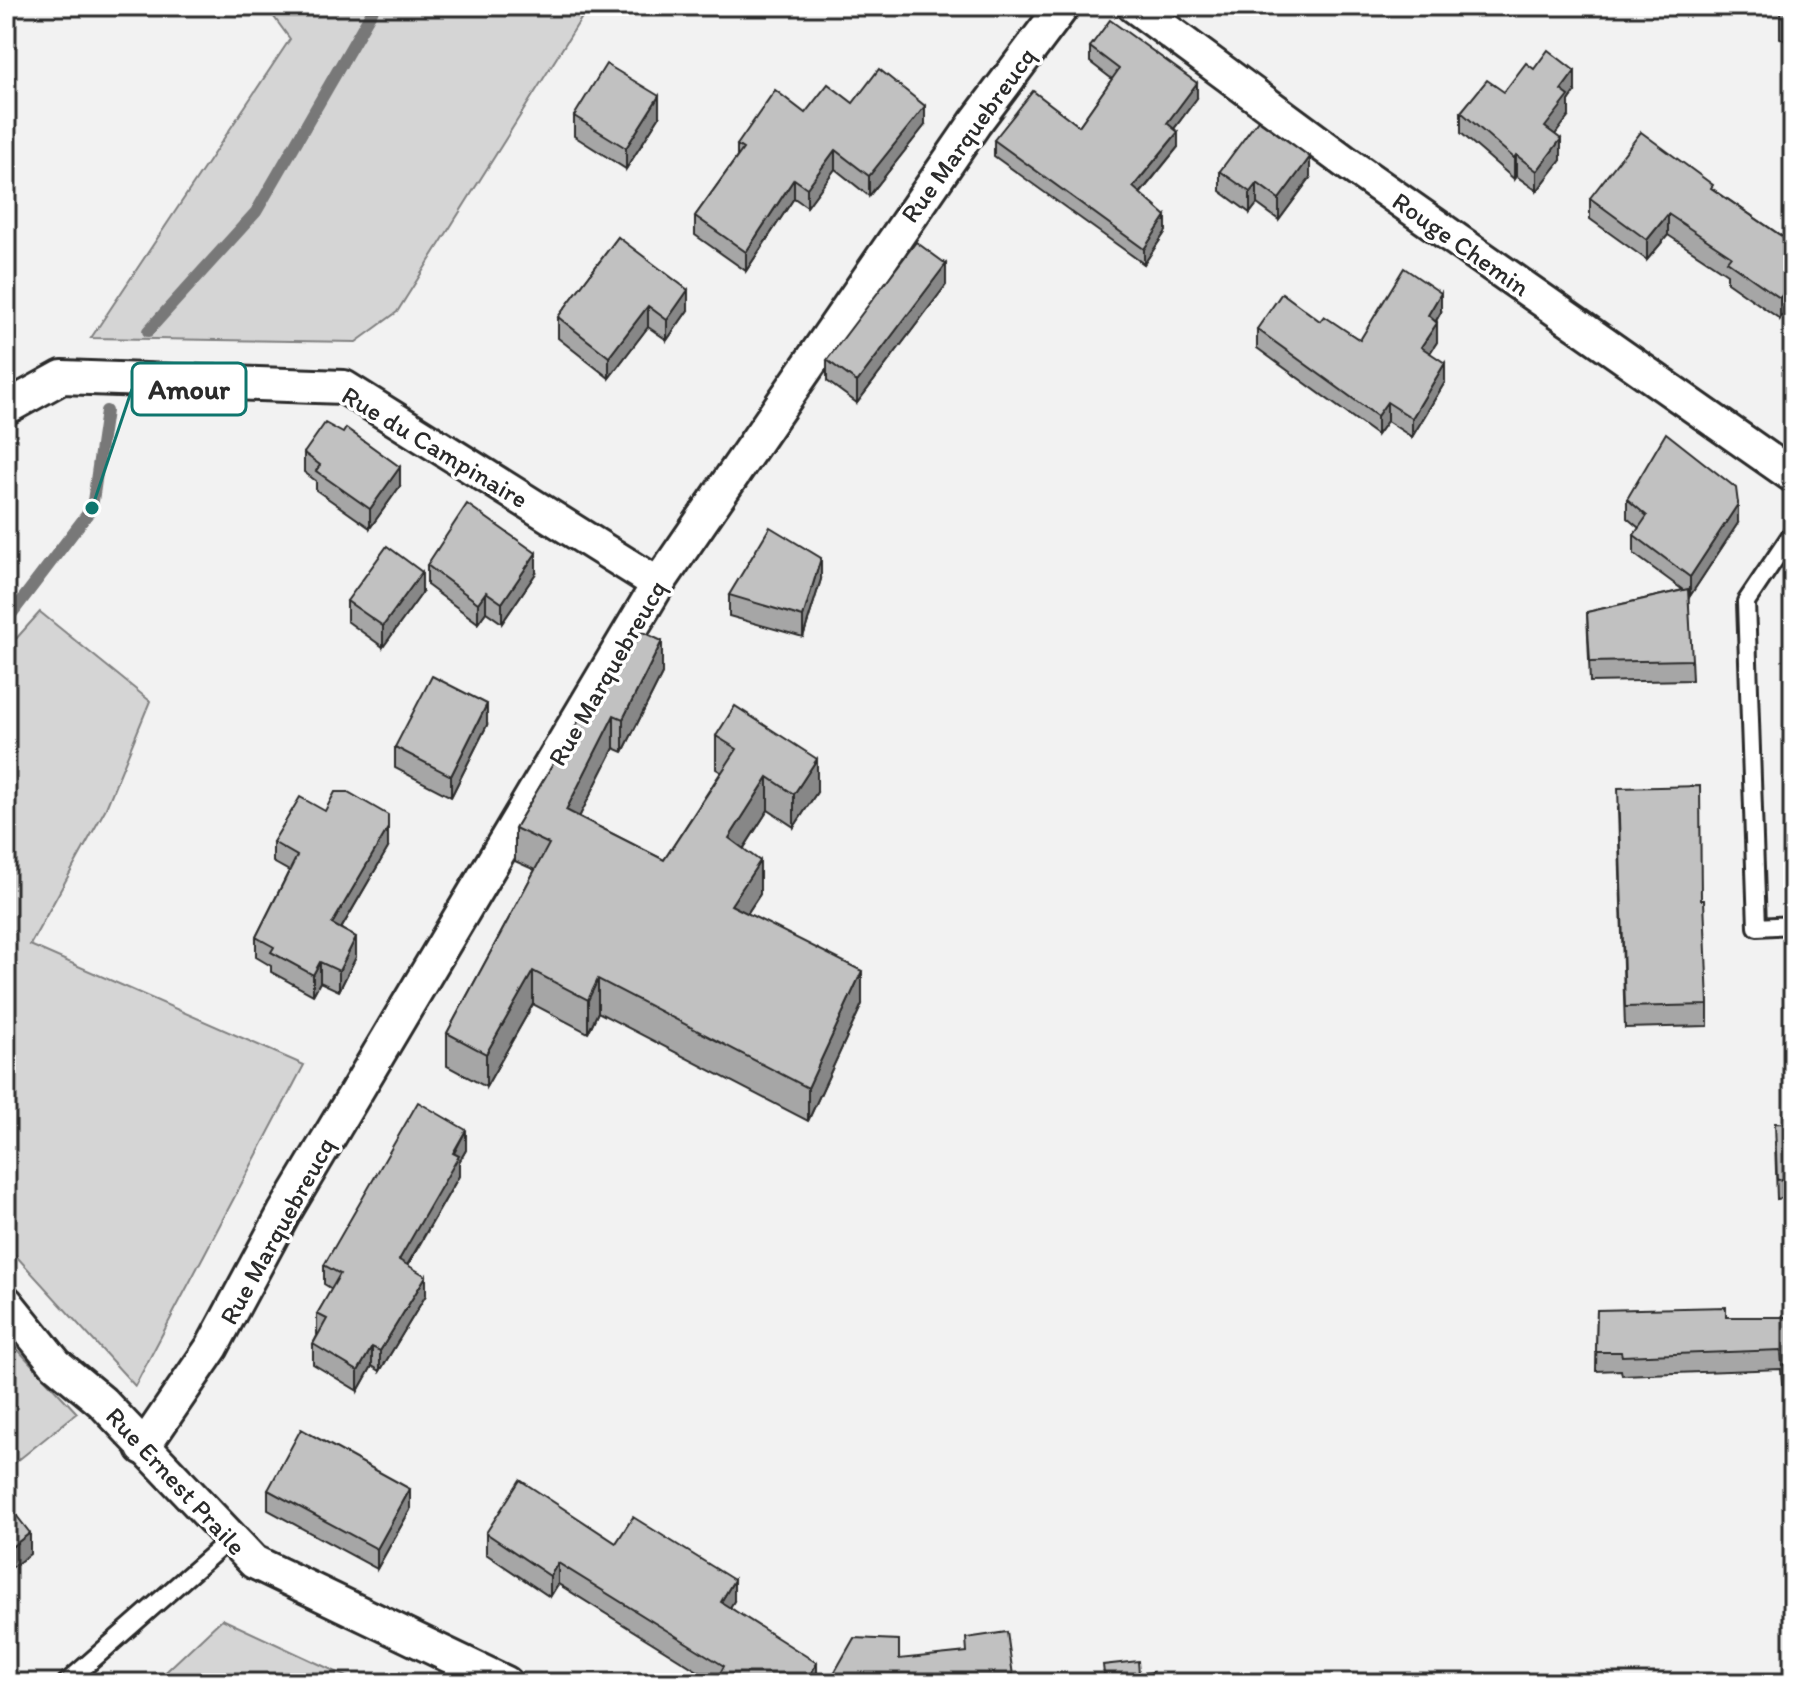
<svg xmlns="http://www.w3.org/2000/svg" width="1799" height="1689" font-family="Itim,sans-serif">
<style>
.green{fill:#d5d5d5;stroke:#808080;stroke-width:2}
.lines{fill:none;stroke-linecap:round;stroke-linejoin:round}
.stream{stroke:#787878;stroke-width:12}
.service-casing{stroke:#2b2b2b;stroke-width:22}
.minor-casing{stroke:#2b2b2b;stroke-width:38}
.service{stroke:#fff;stroke-width:16}
.minor{stroke:#fff;stroke-width:32}
.wall{fill:#a6a6a6;stroke:#2b2b2b;stroke-width:2}
.shaded-wall{fill:#878787;stroke:#2b2b2b;stroke-width:2}
.building{fill:#c1c1c1;stroke:#2b2b2b;stroke-width:2}
.labels{text-anchor:middle;dominant-baseline:central;stroke-width:7;stroke-linejoin:round;paint-order:stroke}
.street-label{font-size:26px;fill:#2b2b2b;stroke:#fff}
.leader{fill:none;stroke:#0f766e;stroke-width:3}
.callout-dot{fill:#0f766e;stroke:#fff;stroke-width:3}
.callout{fill:#fff;stroke:#0f766e;stroke-width:3}
.callout-label{font-size:28px;text-anchor:middle;font-weight:bold;fill:#2b2b2b}
</style>
<rect width="100%" height="100%" fill="#f2f2f2"/>
<filter id="ink" filterUnits="userSpaceOnUse"><feTurbulence type="fractalNoise" baseFrequency=".0125" numOctaves="2"/><feDisplacementMap in="SourceGraphic" scale="16" xChannelSelector="R" yChannelSelector="G"/><feConvolveMatrix kernelMatrix="1 2 1 2 8 2 1 2 1" color-interpolation-filters="sRGB"/></filter>
<g filter="url(#ink)">
<g class="green">
<path d="M 266,6 L 589,6 L 397,312 L 356,342 L 91,338 L 290,39 Z"/>
<path d="M 40,612 L 150,701 L 106,808 L 30,945 L 304,1065 L 135,1386 L 6,1245 L 6,650 Z"/>
<path d="M 6,1337 L 77,1413 L 6,1470 Z"/>
<path d="M 222,1619 L 360,1683 L 154,1683 Z"/>
</g>
<g class="lines">
<g class="stream">
<path d="M 148,331 L 256,212 L 375,6"/>
<path d="M 6,621 L 92,508 L 106,411"/>
</g>
<defs>
<g id="service">
<path d="M 1793,532 L 1746,602 L 1757,927 L 1793,925"/>
<path d="M 66,1683 L 231,1538"/>
</g>
<g id="minor">
<path d="M 1134,6 L 1344,161 L 1793,476"/>
<path d="M 6,408 L 62,377 L 344,387 L 658,584"/>
<path d="M 6,1302 L 56,1364 L 102,1402 L 254,1562 L 506,1683"/>
<path d="M 143,1448 L 212,1347 L 284,1213 L 658,584 L 975,123 L 1063,6"/>
</g>
</defs>
<use href="#service" class="service-casing"/>
<use href="#minor" class="minor-casing"/>
<use href="#service" class="service"/>
<use href="#minor" class="minor"/>
</g>
<g class="wall">
<path d="M 998,6 L 1017,6 L 1010,15 Z"/>
<path d="M 1780,6 L 1793,6 L 1793,45 L 1780,38 Z"/>
<path d="M 1090,47 L 1197,98 L 1174,129 L 1178,147 L 1140,194 L 1166,231 L 1144,264 L 994,156 L 994,140 L 1079,126 L 1112,79 L 1090,62 Z"/>
<path d="M 1534,69 L 1575,92 L 1569,101 L 1569,116 L 1555,134 L 1561,160 L 1537,191 L 1516,176 L 1514,179 L 1461,133 L 1461,112 L 1504,92 Z"/>
<path d="M 853,103 L 925,125 L 869,196 L 835,169 L 807,207 L 794,198 L 746,271 L 695,235 L 695,216 L 737,157 L 737,145 L 805,113 Z"/>
<path d="M 574,116 L 659,117 L 626,169 L 574,136 Z"/>
<path d="M 1220,171 L 1310,178 L 1279,220 L 1257,204 L 1250,213 L 1220,191 Z"/>
<path d="M 1713,189 L 1793,244 L 1780,319 L 1727,282 L 1727,274 L 1668,235 L 1647,260 L 1590,219 L 1590,198 Z"/>
<path d="M 618,237 L 688,310 L 667,340 L 648,327 L 609,378 L 558,338 L 558,317 Z"/>
<path d="M 946,285 L 857,403 L 827,381 L 827,360 Z"/>
<path d="M 1441,312 L 1436,321 L 1437,342 L 1430,353 L 1445,382 L 1412,437 L 1387,421 L 1377,435 L 1257,348 L 1257,329 L 1320,321 L 1360,340 Z"/>
<path d="M 304,453 L 400,486 L 370,528 L 316,490 L 316,481 L 304,472 Z"/>
<path d="M 1627,499 L 1738,523 L 1690,596 L 1688,594 L 1692,680 L 1590,682 L 1587,612 L 1683,590 L 1634,554 L 1634,535 L 1639,528 L 1627,518 Z"/>
<path d="M 427,565 L 536,573 L 502,623 L 486,612 L 478,623 L 427,585 Z"/>
<path d="M 821,579 L 803,637 L 729,616 L 729,595 Z"/>
<path d="M 422,593 L 383,647 L 347,621 L 347,601 Z"/>
<path d="M 634,628 L 662,674 L 623,752 L 614,748 L 579,817 L 664,860 L 721,772 L 716,769 L 716,736 L 817,792 L 794,827 L 768,810 L 744,848 L 760,894 L 747,914 L 862,1004 L 808,1121 L 598,1012 L 588,1033 L 533,1004 L 486,1087 L 447,1066 L 447,1033 L 535,870 L 515,861 L 515,828 Z"/>
<path d="M 487,725 L 451,797 L 395,768 L 395,747 Z"/>
<path d="M 1618,809 L 1701,900 L 1708,1005 L 1708,1026 L 1625,1028 Z"/>
<path d="M 273,842 L 388,848 L 341,929 L 356,957 L 339,991 L 320,982 L 313,995 L 271,972 L 271,966 L 256,957 L 256,937 L 289,871 L 273,862 Z"/>
<path d="M 1793,1124 L 1793,1226 L 1784,1226 L 1783,1198 L 1777,1199 L 1775,1142 Z"/>
<path d="M 466,1150 L 459,1162 L 459,1176 L 408,1265 L 426,1295 L 380,1371 L 372,1366 L 358,1391 L 313,1364 L 313,1344 L 318,1334 L 317,1334 L 317,1314 L 332,1289 L 324,1284 L 324,1265 Z"/>
<path d="M 1597,1310 L 1726,1317 L 1793,1317 L 1793,1384 L 1782,1384 L 1781,1369 L 1622,1375 L 1621,1370 L 1596,1371 Z"/>
<path d="M 268,1490 L 410,1510 L 377,1569 L 268,1510 Z"/>
<path d="M 486,1533 L 616,1543 L 734,1601 L 730,1607 L 817,1683 L 717,1683 L 558,1584 L 550,1597 L 486,1554 Z"/>
</g>
<g class="shaded-wall">
<path d="M 1010,6 L 1017,6 L 1010,15 Z"/>
<path d="M 1575,71 L 1575,92 L 1569,101 L 1569,116 L 1545,148 L 1545,127 L 1561,90 Z"/>
<path d="M 1197,83 L 1197,98 L 1167,138 L 1167,123 Z"/>
<path d="M 659,96 L 659,117 L 626,169 L 626,148 Z"/>
<path d="M 925,106 L 925,125 L 869,196 L 869,176 Z"/>
<path d="M 1178,132 L 1178,147 L 1133,202 L 1133,187 Z"/>
<path d="M 1561,139 L 1561,160 L 1537,191 L 1537,171 Z"/>
<path d="M 835,150 L 835,169 L 807,207 L 807,188 Z"/>
<path d="M 1516,155 L 1516,176 L 1514,179 L 1514,158 Z"/>
<path d="M 1310,157 L 1310,178 L 1279,220 L 1279,199 Z"/>
<path d="M 794,179 L 794,198 L 746,271 L 746,252 Z"/>
<path d="M 1257,183 L 1257,204 L 1250,213 L 1250,192 Z"/>
<path d="M 1668,214 L 1668,235 L 1647,260 L 1647,240 Z"/>
<path d="M 1166,216 L 1166,231 L 1144,264 L 1144,249 Z"/>
<path d="M 946,264 L 946,285 L 857,403 L 857,382 Z"/>
<path d="M 1793,279 L 1793,299 L 1780,319 L 1780,298 Z"/>
<path d="M 688,290 L 688,310 L 667,340 L 667,320 Z"/>
<path d="M 1441,293 L 1441,312 L 1428,334 L 1428,315 Z"/>
<path d="M 648,306 L 648,327 L 609,378 L 609,357 Z"/>
<path d="M 1437,323 L 1437,342 L 1421,366 L 1421,347 Z"/>
<path d="M 1445,363 L 1445,382 L 1412,437 L 1412,418 Z"/>
<path d="M 1387,402 L 1387,421 L 1377,435 L 1377,416 Z"/>
<path d="M 400,467 L 400,486 L 370,528 L 370,509 Z"/>
<path d="M 1738,504 L 1738,523 L 1690,596 L 1690,577 Z"/>
<path d="M 536,553 L 536,573 L 502,623 L 502,603 Z"/>
<path d="M 821,558 L 821,579 L 803,637 L 803,617 Z"/>
<path d="M 422,572 L 422,593 L 383,647 L 383,626 Z"/>
<path d="M 486,592 L 486,612 L 478,623 L 478,603 Z"/>
<path d="M 662,641 L 662,674 L 623,752 L 623,719 Z"/>
<path d="M 487,704 L 487,725 L 451,797 L 451,776 Z"/>
<path d="M 614,715 L 614,748 L 566,843 L 566,810 Z"/>
<path d="M 817,759 L 817,792 L 794,827 L 794,794 Z"/>
<path d="M 768,777 L 768,810 L 729,871 L 729,838 Z"/>
<path d="M 388,828 L 388,848 L 332,944 L 332,924 Z"/>
<path d="M 760,861 L 760,894 L 731,938 L 731,905 Z"/>
<path d="M 356,937 L 356,957 L 339,991 L 339,971 Z"/>
<path d="M 320,962 L 320,982 L 313,995 L 313,975 Z"/>
<path d="M 533,971 L 533,1004 L 486,1087 L 486,1054 Z"/>
<path d="M 862,971 L 862,1004 L 808,1121 L 808,1088 Z"/>
<path d="M 598,979 L 598,1012 L 588,1033 L 588,1000 Z"/>
<path d="M 466,1130 L 466,1150 L 459,1162 L 459,1176 L 399,1279 L 399,1260 Z"/>
<path d="M 426,1276 L 426,1295 L 380,1371 L 380,1351 Z"/>
<path d="M 372,1347 L 372,1366 L 358,1391 L 358,1371 Z"/>
<path d="M 410,1489 L 410,1510 L 377,1569 L 377,1549 Z"/>
<path d="M 30,1533 L 30,1554 L 6,1572 L 6,1551 Z"/>
<path d="M 558,1563 L 558,1584 L 550,1597 L 550,1576 Z"/>
<path d="M 734,1580 L 734,1601 L 721,1622 L 721,1602 Z"/>
<path d="M 817,1663 L 817,1683 L 805,1683 Z"/>
</g>
<g class="building">
<path d="M 1110,20 L 1197,83 L 1167,123 L 1178,132 L 1133,187 L 1166,216 L 1144,249 L 994,140 L 1033,91 L 1079,126 L 1119,69 L 1090,47 Z"/>
<path d="M 1548,50 L 1575,71 L 1561,90 L 1569,96 L 1545,127 L 1561,139 L 1537,171 L 1516,155 L 1514,158 L 1461,112 L 1487,80 L 1504,92 L 1526,63 L 1534,69 Z"/>
<path d="M 606,64 L 659,96 L 626,148 L 574,116 Z"/>
<path d="M 879,69 L 925,106 L 869,176 L 835,150 L 807,188 L 794,179 L 746,252 L 695,216 L 743,149 L 737,145 L 775,90 L 805,113 L 828,84 L 853,103 Z"/>
<path d="M 1258,120 L 1310,157 L 1279,199 L 1257,183 L 1250,192 L 1220,171 Z"/>
<path d="M 1641,132 L 1713,185 L 1711,188 L 1793,244 L 1793,279 L 1780,298 L 1727,261 L 1731,256 L 1668,214 L 1647,240 L 1590,198 Z"/>
<path d="M 618,237 L 688,290 L 667,320 L 648,306 L 609,357 L 558,317 Z"/>
<path d="M 916,242 L 946,264 L 857,382 L 827,360 Z"/>
<path d="M 1404,268 L 1441,293 L 1428,315 L 1437,323 L 1421,347 L 1445,363 L 1412,418 L 1387,402 L 1377,416 L 1257,329 L 1282,293 L 1320,321 L 1324,316 L 1360,340 Z"/>
<path d="M 325,423 L 343,433 L 346,428 L 400,467 L 370,509 L 316,471 L 320,465 L 304,453 Z"/>
<path d="M 1666,433 L 1736,488 L 1738,504 L 1690,577 L 1634,535 L 1647,516 L 1627,499 Z"/>
<path d="M 467,504 L 536,553 L 502,603 L 486,592 L 478,603 L 427,565 Z"/>
<path d="M 770,527 L 821,558 L 803,617 L 729,595 Z"/>
<path d="M 387,546 L 422,572 L 383,626 L 347,601 Z"/>
<path d="M 1688,589 L 1692,660 L 1590,662 L 1587,612 Z"/>
<path d="M 634,628 L 662,641 L 623,719 L 614,715 L 566,810 L 664,860 L 737,749 L 716,736 L 735,706 L 817,759 L 794,794 L 768,777 L 729,838 L 760,861 L 731,905 L 862,971 L 808,1088 L 598,979 L 588,1000 L 533,971 L 486,1054 L 447,1033 L 549,844 L 515,828 Z"/>
<path d="M 432,676 L 487,704 L 451,776 L 395,747 Z"/>
<path d="M 1700,786 L 1701,900 L 1704,900 L 1708,1005 L 1625,1007 L 1618,788 Z"/>
<path d="M 335,792 L 348,792 L 388,815 L 388,828 L 332,924 L 356,937 L 339,971 L 320,962 L 313,975 L 271,952 L 274,947 L 256,937 L 297,856 L 273,842 L 300,797 L 325,811 Z"/>
<path d="M 418,1102 L 466,1130 L 453,1153 L 459,1156 L 399,1260 L 426,1276 L 380,1351 L 372,1347 L 358,1371 L 313,1344 L 327,1319 L 317,1314 L 340,1274 L 324,1265 Z"/>
<path d="M 1775,1123 L 1793,1124 L 1793,1207 L 1784,1208 L 1783,1179 L 1777,1180 Z"/>
<path d="M 1726,1307 L 1726,1317 L 1793,1317 L 1793,1365 L 1782,1365 L 1781,1350 L 1622,1356 L 1621,1352 L 1596,1352 L 1597,1310 Z"/>
<path d="M 301,1429 L 410,1489 L 377,1549 L 268,1490 Z"/>
<path d="M 520,1480 L 616,1543 L 633,1517 L 734,1580 L 721,1602 L 817,1663 L 805,1683 L 723,1683 L 717,1679 L 724,1666 L 558,1563 L 550,1576 L 486,1533 Z"/>
<path d="M 6,1502 L 30,1533 L 6,1551 Z"/>
<path d="M 1007,1632 L 1014,1683 L 833,1683 L 833,1675 L 854,1638 L 899,1640 L 899,1659 L 967,1652 L 966,1638 Z"/>
<path d="M 1138,1661 L 1139,1674 L 1153,1672 L 1155,1683 L 1105,1683 L 1103,1665 Z"/>
<path d="M 1213,1677 L 1215,1683 L 1180,1683 Z"/>
</g>
</g>
<g class="labels">
<g class="street-label">
<text transform="translate(968 135) rotate(-54)">Rue Marquebreucq</text>
<text transform="translate(1461 244) rotate(35)">Rouge Chemin</text>
<text transform="translate(435 447) rotate(31)">Rue du Campinaire</text>
<text transform="translate(607 673) rotate(-60)">Rue Marquebreucq</text>
<text transform="translate(277 1231) rotate(-61)">Rue Marquebreucq</text>
<text transform="translate(176 1481) rotate(47)">Rue Ernest Praile</text>
</g>
</g>
<path class="leader" d="M92 508L132 389"/>
<circle class="callout-dot" cx="92" cy="508" r="8"/>
<rect class="callout" x="132" y="363" width="114" height="52" rx="8"/>
<g class="callout-label">
<text x="189" y="399">Amour</text>
</g>
<rect width="1799" height="1689" fill="none" stroke="#fff" stroke-width="32"/>
<rect x="16" y="16" width="1767" height="1657" fill="none" stroke="#2b2b2b" stroke-width="3" filter="url(#ink)"/>
</svg>
